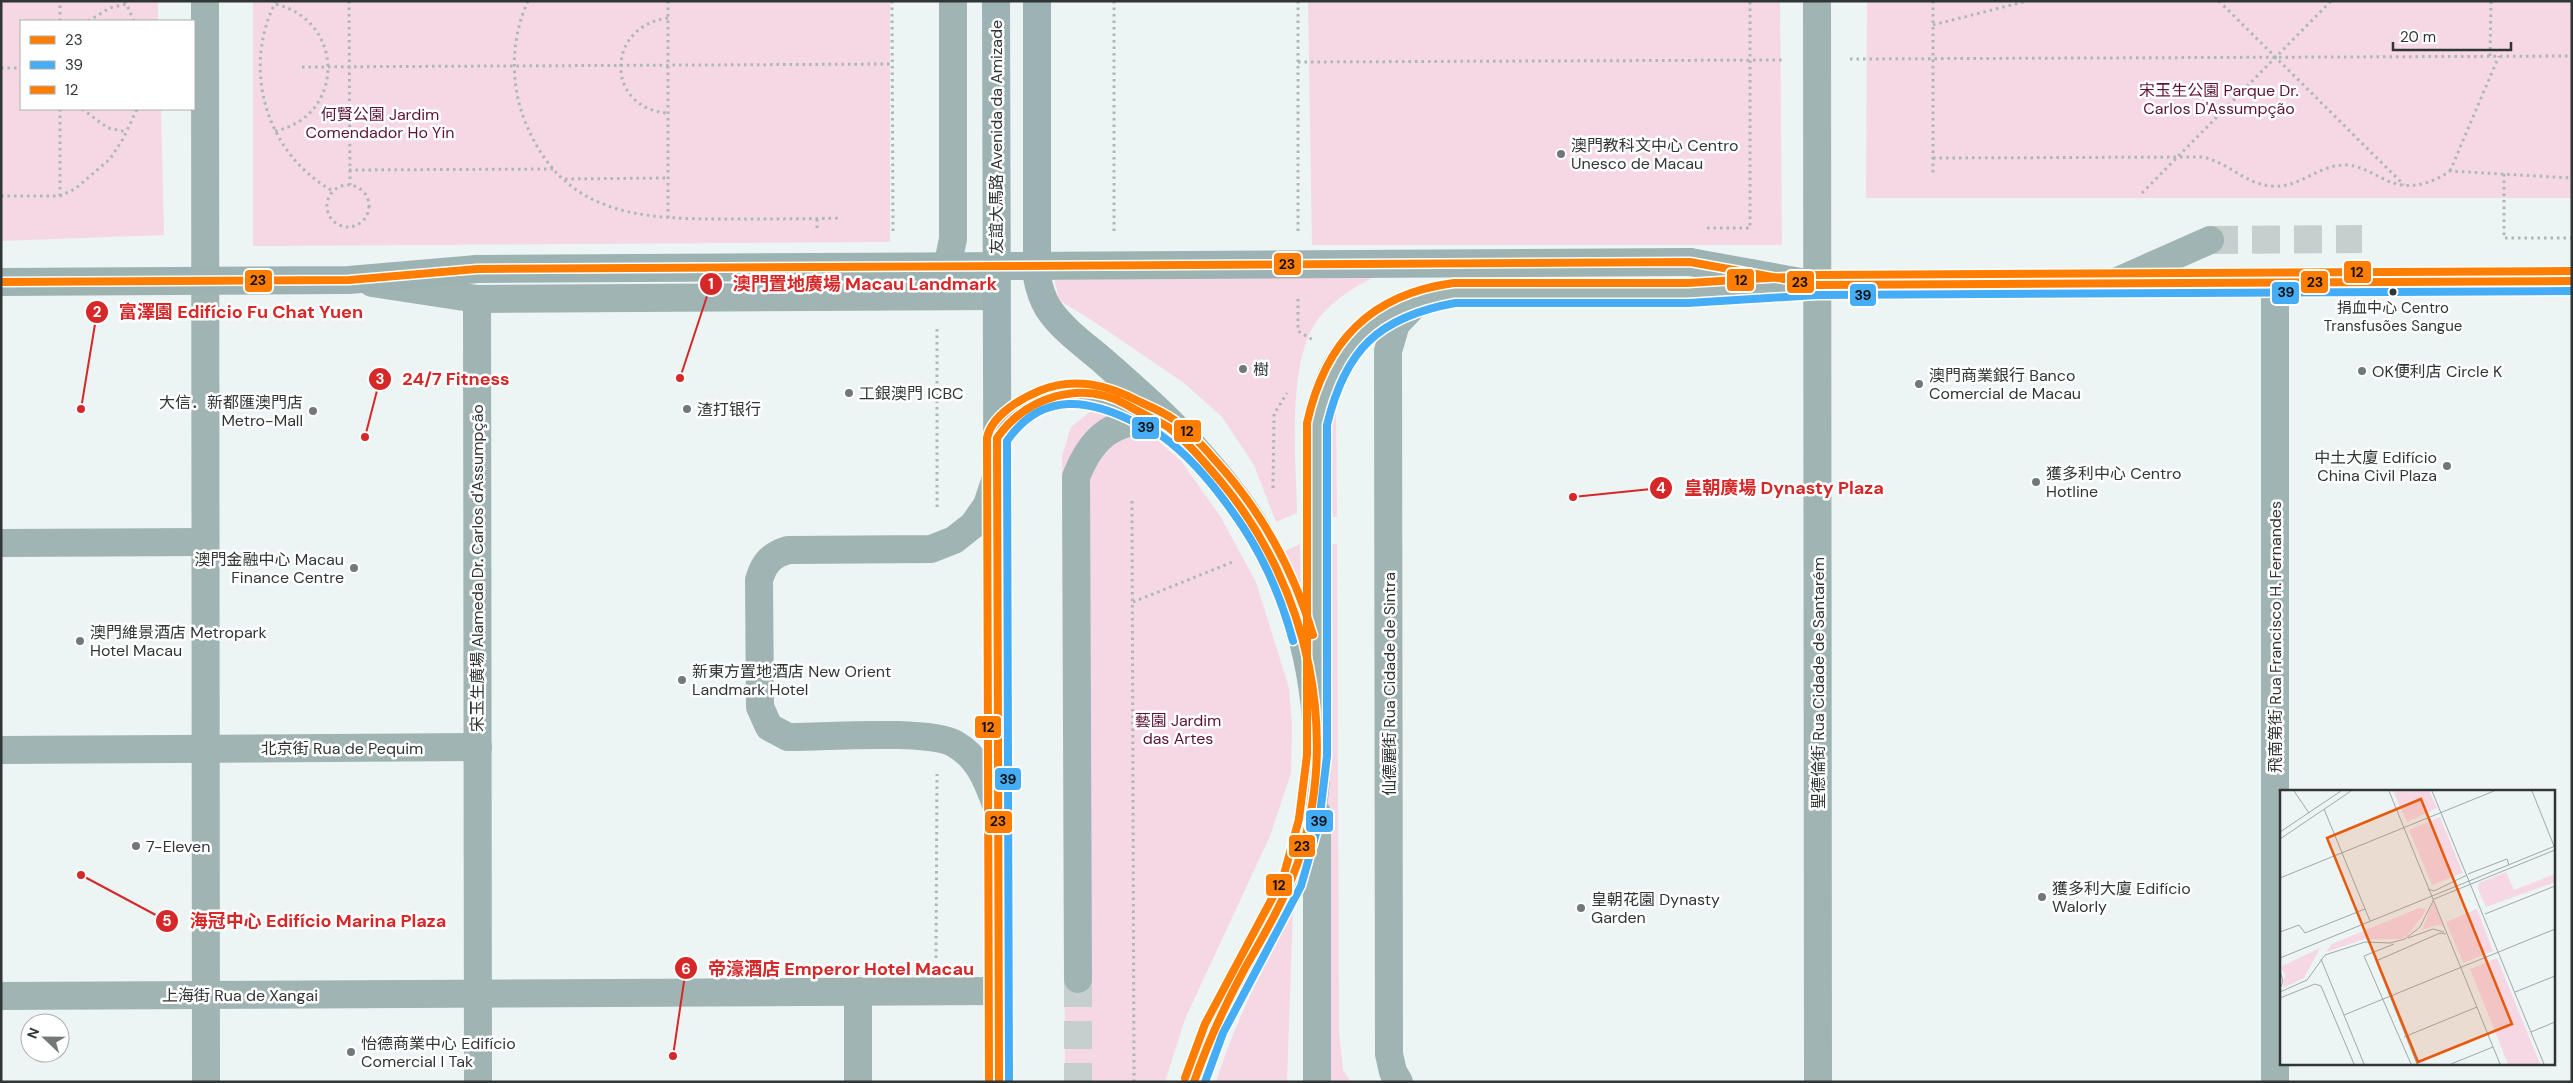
<svg xmlns="http://www.w3.org/2000/svg" width="2573" height="1083" font-family="'DM Sans','Noto Sans SC',sans-serif">
<style>
.green{fill:#f5d8e4}
.lines{fill:none;stroke-linecap:round;stroke-linejoin:round}
.minor-tunnel{stroke:#c6cece;stroke-width:28;stroke-dasharray:28 14;stroke-linecap:butt}
.path{stroke:#abb8b7;stroke-width:3;stroke-dasharray:2.5 4;stroke-linecap:butt}
.minor{stroke:#a0b4b3;stroke-width:28}
.major{stroke:#9db3b3;stroke-width:28}
.major-bridge{stroke:#9db3b3;stroke-width:28}
.bus-1-casing{stroke:#fff;stroke-width:11}
.bus-2-casing{stroke:#fff;stroke-width:11}
.bus-3-casing{stroke:#fff;stroke-width:11}
.bus-1{stroke:#ff7d00;stroke-width:8}
.bus-2{stroke:#45adf5;stroke-width:8}
.bus-3{stroke:#ff7d00;stroke-width:8}
.poi-dot{fill:#727878;stroke:#fff;stroke-width:2}
.bus-dot{fill:#303535;stroke:#fff;stroke-width:2}
.labels{text-anchor:middle;dominant-baseline:central;stroke-width:5;stroke-linejoin:round;paint-order:stroke}
.bus-label{font-size:15px;fill:#303535;stroke:#fff}
.park-label{font-size:16px;fill:#5d1337;stroke:#fff}
.street-label{font-size:16px;fill:#303535;stroke:#fff}
.poi-label{font-size:16px;fill:#303535;stroke:#fff;text-anchor:start}
.inset-road{fill:none;stroke:#a1a8a8;stroke-width:1}
.view{fill:#e8590c;fill-opacity:0.15;stroke:#e8590c;stroke-width:2.5}
.inset-edge{fill:none;stroke:#303535;stroke-width:2.5}
.leader{fill:none;stroke:#d62828;stroke-width:2}
.callout-dot{fill:#d62828;stroke:#fff;stroke-width:2}
.mark-label{font-size:15px;text-anchor:middle;font-weight:bold;fill:#fff}
.callout-label{font-size:18px;text-anchor:middle;font-weight:bold;fill:#d62828;stroke:#fff;stroke-width:5;stroke-linejoin:round;paint-order:stroke}
.line-badge{stroke:#fff;stroke-width:2}
.pale-badge-label{font-size:14px;text-anchor:middle;font-weight:bold;fill:#111}
</style>
<rect width="100%" height="100%" fill="#ecf4f4"/>
<g class="green">
<path d="M 1,1 L 158,1 L 158,21 L 21,21 L 21,109 L 161,109 L 164,235 L 1,241 Z"/>
<path d="M 253,1 L 890,1 L 890,242 L 253,246 Z"/>
<path d="M 1308,1 L 1780,1 L 1782,245 L 1312,245 Z"/>
<path d="M 1867,1 L 2572,1 L 2572,198 L 1866,198 Z"/>
<path d="M 1052,268 L 1384,271 C 1359,285 1331,299 1315,324 C 1287,367 1296,463 1297,513 L 1276,522 L 1254,465 L 1222,417 L 1184,383 L 1093,321 L 1059,300 Z"/>
<path d="M 1096,407 L 1147,431 L 1181,461 L 1220,516 L 1256,582 L 1289,688 L 1292,725 L 1291,773 L 1270,836 L 1185,1019 L 1165,1082 L 1065,1082 L 1062,456 L 1071,427 Z"/>
<path d="M 1331,410 L 1336,413 L 1337,517 L 1324,517 Z"/>
<path d="M 1300,544 L 1301,601 L 1297,601 L 1285,551 Z"/>
<path d="M 1337,544 L 1339,1031 L 1343,1070 L 1351,1082 L 1329,1082 L 1323,545 Z"/>
<path d="M 1293,908 L 1287,1082 L 1216,1082 C 1235,1021 1265,964 1293,908 Z"/>
</g>
<g class="lines">
<g class="minor-tunnel">
<path d="M 2210,240 L 2362,239"/>
<path d="M 1078,979 L 1078,1082"/>
</g>
<g class="path">
<path d="M 125,1 L 134,21"/>
<path d="M 276,1 C 241,69 266,154 333,191"/>
<path d="M 349,1 L 350,185"/>
<path d="M 528,1 C 511,38 510,81 524,119 C 562,216 638,219 728,219 C 766,219 803,219 841,218"/>
<path d="M 668,1 L 668,219"/>
<path d="M 892,1 L 893,233"/>
<path d="M 1114,1 L 1114,231"/>
<path d="M 1298,1 L 1298,231"/>
<path d="M 1933,1 L 1933,174"/>
<path d="M 2219,1 L 2404,185"/>
<path d="M 668,18 C 605,26 605,109 668,113"/>
<path d="M 60,21 L 60,1"/>
<path d="M 88,21 L 110,8 L 126,4"/>
<path d="M 1933,25 L 2027,1"/>
<path d="M 2490,56 L 2491,1"/>
<path d="M 1850,59 L 2572,56"/>
<path d="M 1298,62 L 1784,60"/>
<path d="M 302,67 L 892,64"/>
<path d="M 1,68 L 21,68"/>
<path d="M 60,109 L 60,196"/>
<path d="M 82,109 L 108,128 L 127,132"/>
<path d="M 275,131 C 346,116 345,20 275,4"/>
<path d="M 1933,158 L 2202,157 C 2228,162 2245,184 2271,186 C 2300,189 2318,164 2347,165 C 2361,166 2373,174 2386,180 C 2408,191 2431,184 2450,171 L 2572,178"/>
<path d="M 349,170 L 554,169"/>
<path d="M 2450,171 L 2499,56"/>
<path d="M 2504,174 L 2504,238 L 2572,238"/>
<path d="M 565,179 L 668,178"/>
<circle cx="348" cy="206" r="21"/>
<path d="M 2142,193 L 2331,1"/>
<path d="M 1,196 L 60,196 L 75,189 L 110,159 L 123,139 L 137,109"/>
<path d="M 817,219 L 817,232"/>
<path d="M 1707,228 L 1750,228 L 1750,1"/>
<path d="M 1298,299 L 1298,331 L 1313,340"/>
<path d="M 937,329 L 937,508"/>
<path d="M 1273,488 L 1274,414 L 1287,393"/>
<path d="M 1132,501 L 1134,1082"/>
<path d="M 1133,602 L 1235,561"/>
<path d="M 936,958 L 937,774"/>
</g>
<g class="minor">
<path d="M 205,1 L 206,1082"/>
<path d="M 1817,1 L 1818,1082"/>
<path d="M 2275,282 L 2275,1082"/>
<path d="M 372,283 L 477,299 L 996,296"/>
<path d="M 930,283 L 949,258 L 953,239 L 953,1"/>
<path d="M 2113,283 L 2210,240"/>
<path d="M 477,299 L 478,1082"/>
<path d="M 997,475 L 987,505 L 973,525 L 954,540 L 931,549 L 788,550 C 771,555 764,563 759,580 L 760,707 L 769,727 L 788,737 C 824,737 929,729 955,744 C 980,758 989,785 998,810"/>
<path d="M 1,543 L 205,542"/>
<path d="M 1316,678 L 1317,424 C 1329,353 1371,308 1443,294 L 1688,293 L 1796,286"/>
<path d="M 1,750 L 478,747"/>
<path d="M 1317,813 L 1317,1082"/>
<path d="M 1078,979 L 1076,477 C 1091,439 1109,423 1150,419"/>
<path d="M 858,991 L 858,1082"/>
<path d="M 1,996 L 998,991"/>
<path d="M 1399,1082 L 1393,1072 L 1389,1054 L 1388,351 L 1396,324 L 1414,305"/>
</g>
<g class="major">
<path d="M 996,1 L 999,1082"/>
<path d="M 1037,1 L 1037,277 C 1039,288 1042,298 1048,308 C 1061,328 1083,344 1101,359 C 1125,380 1148,400 1170,422 C 1202,455 1235,492 1258,531 C 1317,633 1338,770 1292,881 C 1285,898 1275,914 1266,930 C 1239,980 1211,1028 1194,1082"/>
<path d="M 1690,262 L 1817,285 L 2572,281"/>
<path d="M 1,282 L 349,280 L 477,269"/>
<path d="M 997,438 C 1021,397 1076,382 1118,401 C 1131,406 1143,415 1155,421"/>
</g>
<path class="major-bridge" d="M 477,269 L 1690,262"/>
<defs>
<g id="bus-1">
<path d="M 1,282 L 349,280 L 477,269 L 1690,262 L 1817,285 L 2572,281"/>
<path d="M 999,1082 L 997,438 C 1026,397 1081,379 1127,405 C 1140,413 1155,419 1168,427 C 1189,443 1206,464 1222,483 C 1308,587 1342,736 1297,865 C 1284,901 1264,935 1245,968 C 1225,1005 1208,1042 1194,1082"/>
</g>
<g id="bus-2">
<path d="M 1009,1082 L 1007,441 C 1042,390 1091,399 1138,424 C 1146,428 1155,431 1162,436 C 1194,459 1221,494 1243,527 C 1266,562 1282,600 1293,641"/>
<path d="M 1205,1082 L 1223,1033 L 1301,886 L 1319,823 L 1327,756 L 1327,425 C 1345,350 1378,317 1455,303 L 1688,303 L 1817,295 L 2572,291"/>
</g>
<g id="bus-3">
<path d="M 1185,1078 L 1205,1024 L 1283,878 L 1299,819 L 1307,755 L 1307,423 C 1325,342 1370,294 1454,283 L 1688,283 L 1817,275 L 2572,271"/>
<path d="M 989,1082 L 987,438 C 991,416 1020,399 1039,391 C 1074,376 1108,385 1140,402 C 1151,407 1163,412 1173,419 C 1188,430 1202,445 1214,459 C 1261,510 1293,568 1313,635"/>
</g>
</defs>
<use href="#bus-1" class="bus-1-casing"/>
<use href="#bus-2" class="bus-2-casing"/>
<use href="#bus-3" class="bus-3-casing"/>
<use href="#bus-1" class="bus-1"/>
<use href="#bus-2" class="bus-2"/>
<use href="#bus-3" class="bus-3"/>
</g>
<g class="poi-dot">
<circle cx="1561" cy="154" r="5"/>
<circle cx="1243" cy="369" r="5"/>
<circle cx="2362" cy="371" r="5"/>
<circle cx="1919" cy="384" r="5"/>
<circle cx="849" cy="393" r="5"/>
<circle cx="687" cy="409" r="5"/>
<circle cx="313" cy="411" r="5"/>
<circle cx="2447" cy="466" r="5"/>
<circle cx="2036" cy="482" r="5"/>
<circle cx="354" cy="568" r="5"/>
<circle cx="80" cy="641" r="5"/>
<circle cx="682" cy="680" r="5"/>
<circle cx="136" cy="846" r="5"/>
<circle cx="2042" cy="897" r="5"/>
<circle cx="1581" cy="908" r="5"/>
<circle cx="351" cy="1052" r="5"/>
</g>
<circle class="bus-dot" cx="2393" cy="292" r="4.5"/>
<g class="labels">
<g class="bus-label">
<text x="2393" y="308">捐血中心 Centro<tspan x="2393" dy="18">Transfusões Sangue</tspan></text>
</g>
<g class="park-label">
<text x="2219" y="90">宋玉生公園 Parque Dr.<tspan x="2219" dy="18">Carlos D'Assumpção</tspan></text>
<text x="380" y="114">何賢公園 Jardim<tspan x="380" dy="18">Comendador Ho Yin</tspan></text>
<text x="1178" y="720">藝園 Jardim<tspan x="1178" dy="18">das Artes</tspan></text>
</g>
<g class="street-label">
<text transform="translate(996 137) rotate(-90)">友誼大馬路 Avenida da Amizade</text>
<text transform="translate(477 568) rotate(-90)">宋玉生廣場 Alameda Dr. Carlos d'Assumpção</text>
<text transform="translate(2275 637) rotate(-90)">飛南第街 Rua Francisco H. Fernandes</text>
<text transform="translate(1818 683) rotate(-90)">聖德倫街 Rua Cidade de Santarém</text>
<text transform="translate(1389 684) rotate(-90)">仙德麗街 Rua Cidade de Sintra</text>
<text x="342" y="748">北京街 Rua de Pequim</text>
<text x="240" y="995">上海街 Rua de Xangai</text>
</g>
<g class="poi-label">
<text x="1571" y="145">澳門教科文中心 Centro<tspan x="1571" dy="18">Unesco de Macau</tspan></text>
<text x="1253" y="369">樹</text>
<text x="2372" y="371">OK便利店 Circle K</text>
<text x="1929" y="375">澳門商業銀行 Banco<tspan x="1929" dy="18">Comercial de Macau</tspan></text>
<text x="859" y="393">工銀澳門 ICBC</text>
<text x="303" y="402" text-anchor="end">大信．新都匯澳門店<tspan x="303" dy="18">Metro-Mall</tspan></text>
<text x="697" y="409">渣打银行</text>
<text x="2437" y="457" text-anchor="end">中土大廈 Edifício<tspan x="2437" dy="18">China Civil Plaza</tspan></text>
<text x="2046" y="473">獲多利中心 Centro<tspan x="2046" dy="18">Hotline</tspan></text>
<text x="344" y="559" text-anchor="end">澳門金融中心 Macau<tspan x="344" dy="18">Finance Centre</tspan></text>
<text x="90" y="632">澳門維景酒店 Metropark<tspan x="90" dy="18">Hotel Macau</tspan></text>
<text x="692" y="671">新東方置地酒店 New Orient<tspan x="692" dy="18">Landmark Hotel</tspan></text>
<text x="146" y="846">7-Eleven</text>
<text x="2052" y="888">獲多利大廈 Edifício<tspan x="2052" dy="18">Walorly</tspan></text>
<text x="1591" y="899">皇朝花園 Dynasty<tspan x="1591" dy="18">Garden</tspan></text>
<text x="361" y="1043">怡德商業中心 Edifício<tspan x="361" dy="18">Comercial I Tak</tspan></text>
</g>
</g>
<g transform="translate(2280 790)">
<rect width="275" height="275" fill="#ecf4f4"/>
<path d="M 113,1 L 149,1 L 157,18 L 127,32 ZM 160,27 L 183,83 L 152,95 L 129,40 ZM 226,82 L 234,100 L 275,84 L 275,92 L 206,117 L 198,99 L 199,93 ZM 153,112 L 164,137 L 157,135 L 142,140 ZM 139,118 L 145,119 L 144,124 L 127,146 L 120,149 L 85,149 L 46,162 L 52,154 ZM 197,119 L 213,161 L 183,173 L 166,132 ZM 40,158 L 24,188 L 3,198 L 5,184 L 0,177 ZM 217,168 L 260,274 L 228,274 L 190,179 Z" fill="#f5d8e4"/>
<path class="inset-road" d="M 14,1 L 29,23M 109,1 L 220,274M 152,1 L 264,274M 252,1 L 274,56M 44,19 L 90,131M 0,42 L 61,1M 0,49 L 71,1M 188,84 L 227,69 L 229,75M 0,88 L 214,1M 148,99 L 154,101 L 187,85M 205,124 L 275,96M 0,142 L 19,135 L 25,143 L 85,119M 128,148 L 153,139 L 164,142M 84,166 L 131,274M 84,166 L 114,154M 0,168 L 275,56M 41,169 L 84,274M 0,181 L 3,191 L 0,199M 0,202 L 27,190 L 45,165 L 85,152 L 110,153 L 125,149 L 140,137 L 154,109 L 275,60M 235,202 L 275,186M 0,208 L 35,194 L 41,196 L 74,274M 64,225 L 275,139M 251,242 L 275,232M 124,247 L 197,217M 137,274 L 96,171 L 160,143 L 166,144M 171,274 L 213,257"/>
<path class="view" d="M 141,9 L 232,234 L 138,272 L 47,48 Z"/>
<rect width="275" height="275" class="inset-edge"/>
</g>
<path class="leader" d="M680 378L711 284M81 409L97 312M365 437L380 379M1573 497L1661 488M81 875L167 921M673 1056L686 968"/>
<g class="callout-dot">
<circle cx="680" cy="378" r="5"/>
<circle cx="81" cy="409" r="5"/>
<circle cx="365" cy="437" r="5"/>
<circle cx="1573" cy="497" r="5"/>
<circle cx="81" cy="875" r="5"/>
<circle cx="673" cy="1056" r="5"/>
<circle cx="711" cy="284" r="12"/>
<circle cx="97" cy="312" r="12"/>
<circle cx="380" cy="379" r="12"/>
<circle cx="1661" cy="488" r="12"/>
<circle cx="167" cy="921" r="12"/>
<circle cx="686" cy="968" r="12"/>
</g>
<g class="mark-label">
<text x="711" y="289">1</text>
<text x="97" y="317">2</text>
<text x="380" y="384">3</text>
<text x="1661" y="493">4</text>
<text x="167" y="926">5</text>
<text x="686" y="974">6</text>
</g>
<g class="callout-label">
<text x="865" y="290">澳門置地廣場 Macau Landmark</text>
<text x="241" y="318">富澤園 Edifício Fu Chat Yuen</text>
<text x="456" y="385">24/7 Fitness</text>
<text x="1784" y="494">皇朝廣場 Dynasty Plaza</text>
<text x="318" y="927">海冠中心 Edifício Marina Plaza</text>
<text x="841" y="975">帝濠酒店 Emperor Hotel Macau</text>
</g>
<g class="line-badge">
<rect x="1273" y="252" width="29" height="24" rx="5" fill="#ff7d00"/>
<rect x="2343" y="260" width="29" height="24" rx="5" fill="#ff7d00"/>
<rect x="1726" y="268" width="29" height="24" rx="5" fill="#ff7d00"/>
<rect x="244" y="269" width="29" height="24" rx="5" fill="#ff7d00"/>
<rect x="1786" y="270" width="29" height="24" rx="5" fill="#ff7d00"/>
<rect x="2300" y="270" width="29" height="24" rx="5" fill="#ff7d00"/>
<rect x="2271" y="281" width="29" height="24" rx="5" fill="#45adf5"/>
<rect x="1849" y="283" width="28" height="24" rx="5" fill="#45adf5"/>
<rect x="1131" y="416" width="29" height="24" rx="5" fill="#45adf5"/>
<rect x="1173" y="419" width="29" height="24" rx="5" fill="#ff7d00"/>
<rect x="974" y="715" width="28" height="24" rx="5" fill="#ff7d00"/>
<rect x="994" y="767" width="28" height="24" rx="5" fill="#45adf5"/>
<rect x="1305" y="809" width="29" height="24" rx="5" fill="#45adf5"/>
<rect x="984" y="810" width="29" height="24" rx="5" fill="#ff7d00"/>
<rect x="1288" y="834" width="28" height="24" rx="5" fill="#ff7d00"/>
<rect x="1265" y="873" width="28" height="24" rx="5" fill="#ff7d00"/>
</g>
<g class="pale-badge-label">
<text x="1287" y="269">23</text>
<text x="2357" y="277">12</text>
<text x="1741" y="285">12</text>
<text x="258" y="285">23</text>
<text x="1800" y="287">23</text>
<text x="2315" y="287">23</text>
<text x="2286" y="297">39</text>
<text x="1863" y="300">39</text>
<text x="1146" y="432">39</text>
<text x="1187" y="436">12</text>
<text x="988" y="732">12</text>
<text x="1008" y="784">39</text>
<text x="1319" y="826">39</text>
<text x="998" y="826">23</text>
<text x="1302" y="851">23</text>
<text x="1279" y="890">12</text>
</g>
<rect width="2573" height="1083" fill="none" stroke="#303535" stroke-width="5"/>
<rect x="20" y="20" width="175" height="90" fill="#ffffff" stroke="#acaeae"/>
<rect x="30" y="36" width="25" height="8" fill="#ff7d00" stroke="#acaeae"/>
<text x="65" y="45" font-size="15" fill="#303535">23</text>
<rect x="30" y="61" width="25" height="8" fill="#45adf5" stroke="#acaeae"/>
<text x="65" y="70" font-size="15" fill="#303535">39</text>
<rect x="30" y="86" width="25" height="8" fill="#ff7d00" stroke="#acaeae"/>
<text x="65" y="95" font-size="15" fill="#303535">12</text>
<g transform="translate(45 1038) rotate(292)"><circle r="24" fill="#ffffff" stroke="#acaeae"/>
<path d="M0-4L9 19L0 12L-9 19Z" fill="#727878"/>
<text y="-8" font-size="14" font-weight="bold" text-anchor="middle" fill="#303535">N</text>
</g>
<path d="M2393 42v8h118v-8" fill="none" stroke="#303535" stroke-width="2.5"/>
<text x="2400" y="42" font-size="15" fill="#303535" stroke="#ffffff" stroke-width="4" paint-order="stroke">20 m</text>
</svg>
